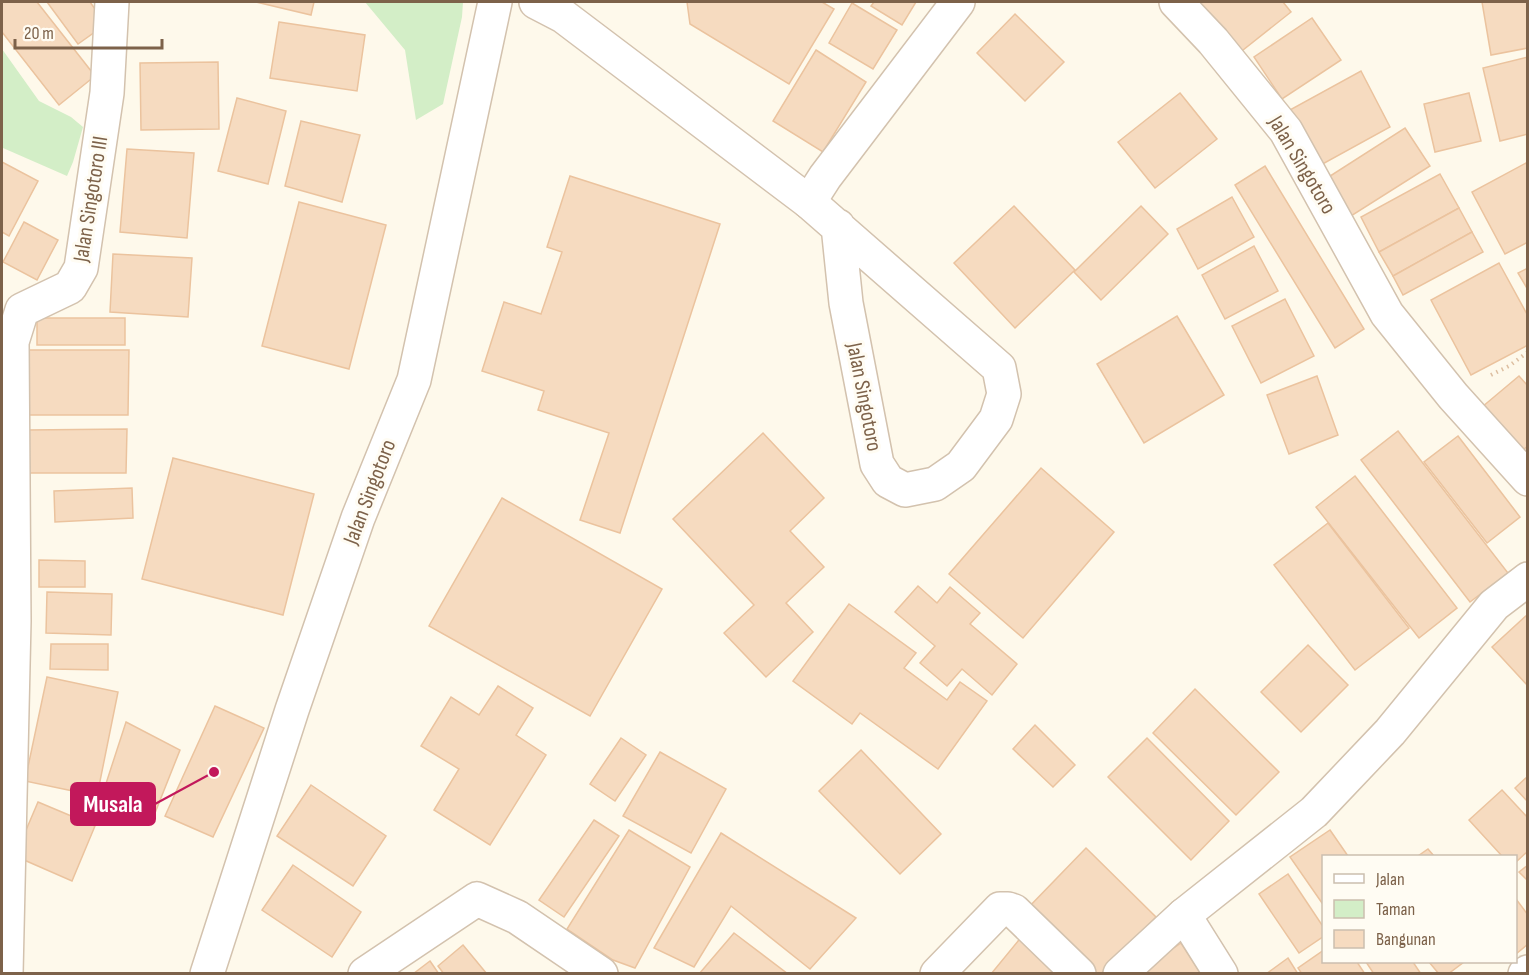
<svg xmlns="http://www.w3.org/2000/svg" width="1529" height="975" font-family="'Sofia Sans Condensed',sans-serif">
<style>
.green{fill:#d3eec7}
.building{fill:#f6dbc0;stroke:#ebc39e;stroke-width:1.5}
.lines{fill:none;stroke-linecap:round;stroke-linejoin:round}
.minor-casing{stroke:#d3c2ae;stroke-width:36}
.path{stroke:#ddbfa1;stroke-width:4;stroke-dasharray:1.5 4.5;stroke-linecap:butt}
.minor{stroke:#fff;stroke-width:33}
.labels{text-anchor:middle;dominant-baseline:central;stroke-width:6;stroke-linejoin:round;paint-order:stroke}
.street-label{font-size:22px;fill:#7d624a;stroke:#fffcf3}
.leader{fill:none;stroke:#c2185b;stroke-width:2}
.callout-dot{fill:#c2185b;stroke:#fffcf3;stroke-width:2}
.callout{fill:#c2185b;stroke:#c2185b;stroke-width:2}
.callout-label{font-size:24px;text-anchor:middle;font-weight:bold;fill:#fff}
</style>
<rect width="100%" height="100%" fill="#fef9eb"/>
<g class="green">
<path d="M 365,2 L 463,2 L 462,17 L 443,104 L 416,120 L 405,50 Z"/>
<path d="M 2,49 L 39,101 L 71,117 L 83,127 L 73,162 L 67,176 L 3,148 L 2,149 Z"/>
</g>
<g class="building">
<path d="M 2,2 L 37,2 L 95,76 L 59,105 L 2,32 Z"/>
<path d="M 47,2 L 90,2 L 106,24 L 78,44 Z"/>
<path d="M 256,2 L 314,2 L 311,15 Z"/>
<path d="M 687,2 L 822,2 L 834,9 L 789,84 L 690,24 Z"/>
<path d="M 874,2 L 916,2 L 902,25 L 871,6 Z"/>
<path d="M 1197,2 L 1283,2 L 1291,12 L 1238,54 Z"/>
<path d="M 1482,2 L 1528,2 L 1528,48 L 1491,55 Z"/>
<path d="M 852,3 L 897,30 L 873,69 L 829,43 Z"/>
<path d="M 1015,14 L 1064,62 L 1025,101 L 977,53 Z"/>
<path d="M 1312,18 L 1341,60 L 1282,99 L 1254,57 Z"/>
<path d="M 279,22 L 365,35 L 357,91 L 270,78 Z"/>
<path d="M 816,50 L 866,82 L 823,152 L 773,121 Z"/>
<path d="M 1528,57 L 1528,134 L 1500,141 L 1483,68 Z"/>
<path d="M 218,62 L 219,129 L 141,130 L 140,63 Z"/>
<path d="M 1361,71 L 1390,127 L 1319,166 L 1288,111 Z"/>
<path d="M 1180,93 L 1217,139 L 1155,188 L 1118,142 Z"/>
<path d="M 1469,93 L 1481,141 L 1435,152 L 1424,104 Z"/>
<path d="M 237,98 L 286,111 L 268,184 L 218,171 Z"/>
<path d="M 301,121 L 360,135 L 342,202 L 285,186 Z"/>
<path d="M 1405,128 L 1430,166 L 1351,216 L 1327,178 Z"/>
<path d="M 127,149 L 194,153 L 187,238 L 120,232 Z"/>
<path d="M 2,162 L 38,181 L 9,236 L 2,232 Z"/>
<path d="M 1526,163 L 1528,166 L 1528,242 L 1505,254 L 1472,192 Z"/>
<path d="M 1265,166 L 1364,329 L 1335,348 L 1235,185 Z"/>
<path d="M 1440,174 L 1459,208 L 1379,252 L 1361,217 Z"/>
<path d="M 570,176 L 720,224 L 620,533 L 580,520 L 609,433 L 538,410 L 544,391 L 482,371 L 504,302 L 541,314 L 562,252 L 547,247 Z"/>
<path d="M 1232,197 L 1254,237 L 1198,269 L 1177,229 Z"/>
<path d="M 299,202 L 386,225 L 349,369 L 262,346 Z"/>
<path d="M 1014,206 L 1075,270 L 1015,328 L 954,263 Z"/>
<path d="M 1141,206 L 1168,234 L 1101,300 L 1074,272 Z"/>
<path d="M 1459,208 L 1472,232 L 1393,276 L 1379,252 Z"/>
<path d="M 24,222 L 58,240 L 37,280 L 3,262 Z"/>
<path d="M 1472,232 L 1483,252 L 1403,295 L 1393,276 Z"/>
<path d="M 1254,246 L 1278,291 L 1225,319 L 1202,275 Z"/>
<path d="M 113,254 L 192,258 L 188,317 L 110,312 Z"/>
<path d="M 1499,263 L 1528,316 L 1528,345 L 1471,375 L 1431,300 Z"/>
<path d="M 1528,268 L 1528,290 L 1518,273 Z"/>
<path d="M 1285,299 L 1314,356 L 1261,383 L 1232,326 Z"/>
<path d="M 1177,316 L 1224,395 L 1144,443 L 1097,364 Z"/>
<rect x="37" y="318" width="88" height="27"/>
<path d="M 29,350 L 129,350 L 128,415 L 28,415 Z"/>
<path d="M 1317,376 L 1338,435 L 1289,454 L 1267,395 Z"/>
<path d="M 1519,376 L 1528,386 L 1528,446 L 1519,453 L 1482,407 Z"/>
<path d="M 127,429 L 126,473 L 26,473 L 27,430 Z"/>
<path d="M 1398,431 L 1508,573 L 1470,602 L 1361,460 Z"/>
<path d="M 763,433 L 824,498 L 790,531 L 824,567 L 786,603 L 813,632 L 766,677 L 724,633 L 754,605 L 673,519 Z"/>
<path d="M 1458,436 L 1520,517 L 1487,543 L 1424,462 Z"/>
<path d="M 173,458 L 314,494 L 283,615 L 142,579 Z"/>
<path d="M 1041,468 L 1114,532 L 1023,638 L 949,574 Z"/>
<path d="M 1355,476 L 1457,608 L 1419,638 L 1316,507 Z"/>
<path d="M 132,488 L 133,518 L 55,522 L 54,491 Z"/>
<path d="M 502,498 L 662,589 L 590,716 L 429,626 Z"/>
<path d="M 1328,523 L 1409,628 L 1355,670 L 1274,565 Z"/>
<path d="M 39,560 L 85,561 L 85,587 L 39,587 Z"/>
<path d="M 918,586 L 937,603 L 950,587 L 980,613 L 970,624 L 1017,664 L 992,695 L 962,669 L 947,686 L 920,663 L 935,646 L 895,612 Z"/>
<path d="M 47,592 L 112,594 L 111,635 L 46,633 Z"/>
<path d="M 849,604 L 916,653 L 904,668 L 947,700 L 960,682 L 987,701 L 938,769 L 860,713 L 852,724 L 793,681 Z"/>
<path d="M 1528,614 L 1528,686 L 1492,647 Z"/>
<path d="M 51,644 L 108,644 L 108,670 L 50,669 Z"/>
<path d="M 1308,645 L 1348,685 L 1301,732 L 1261,692 Z"/>
<path d="M 47,677 L 118,692 L 97,796 L 25,781 Z"/>
<path d="M 498,686 L 533,708 L 516,735 L 546,755 L 490,845 L 434,810 L 459,769 L 421,746 L 451,697 L 479,715 Z"/>
<path d="M 1195,689 L 1279,772 L 1236,815 L 1153,733 Z"/>
<path d="M 215,706 L 264,728 L 213,837 L 165,816 Z"/>
<path d="M 126,722 L 180,750 L 151,823 L 100,802 Z"/>
<path d="M 1035,725 L 1075,765 L 1053,787 L 1013,749 Z"/>
<path d="M 621,738 L 646,755 L 615,801 L 590,784 Z"/>
<path d="M 1147,738 L 1229,821 L 1191,860 L 1108,777 Z"/>
<path d="M 861,750 L 941,834 L 900,874 L 819,791 Z"/>
<path d="M 660,752 L 726,789 L 691,853 L 623,816 Z"/>
<path d="M 1528,776 L 1528,802 L 1515,788 Z"/>
<path d="M 311,785 L 386,836 L 353,886 L 277,836 Z"/>
<path d="M 1502,790 L 1528,818 L 1528,851 L 1516,862 L 1516,856 L 1502,856 L 1469,820 Z"/>
<path d="M 38,802 L 95,826 L 72,881 L 15,856 Z"/>
<path d="M 594,820 L 619,836 L 564,917 L 539,900 Z"/>
<path d="M 629,830 L 690,867 L 635,968 L 613,960 L 567,929 Z"/>
<path d="M 1330,830 L 1348,856 L 1324,856 L 1324,902 L 1322,903 L 1290,857 Z"/>
<path d="M 721,833 L 856,918 L 810,969 L 731,906 L 694,967 L 654,948 Z"/>
<path d="M 1086,848 L 1156,917 L 1101,974 L 1089,974 L 1025,911 Z"/>
<path d="M 1428,849 L 1434,856 L 1418,856 Z"/>
<path d="M 293,865 L 361,912 L 332,957 L 262,910 Z"/>
<path d="M 1528,865 L 1528,881 L 1519,872 Z"/>
<path d="M 1288,874 L 1324,928 L 1324,936 L 1299,953 L 1259,894 Z"/>
<path d="M 1516,899 L 1528,915 L 1528,944 L 1516,954 Z"/>
<path d="M 734,933 L 788,974 L 699,974 Z"/>
<path d="M 1023,935 L 1070,974 L 991,974 Z"/>
<path d="M 1181,943 L 1201,974 L 1136,974 Z"/>
<path d="M 463,945 L 487,974 L 444,974 L 438,966 Z"/>
<path d="M 1324,950 L 1324,962 L 1357,962 L 1365,974 L 1302,974 L 1298,968 Z"/>
<path d="M 1288,958 L 1298,974 L 1266,974 Z"/>
<path d="M 430,961 L 439,974 L 413,974 Z"/>
<path d="M 1366,962 L 1413,962 L 1421,974 L 1374,974 Z"/>
<path d="M 1429,962 L 1464,962 L 1448,974 L 1439,974 Z"/>
</g>
<g class="lines">
<defs>
<g id="minor">
<path d="M 536,2 L 563,16 L 809,202 L 999,368 L 1004,394 L 996,419 L 961,466 L 935,484 L 905,490 L 888,481 L 877,464 L 846,303 L 838,226"/>
<path d="M 1176,2 L 1213,41 L 1286,131 L 1387,314 L 1453,396 L 1528,479"/>
<path d="M 809,202 L 825,177 L 958,2"/>
<path d="M 1184,915 L 1221,974"/>
<path d="M 6,974 L 14,621 L 12,342 L 22,310 L 70,287 L 81,268 L 107,93 L 112,2"/>
<path d="M 207,974 L 292,710 L 358,518 L 414,380 L 495,2"/>
<path d="M 365,974 L 477,899 L 517,917 L 601,974"/>
<path d="M 937,974 L 1000,909 L 1008,909 L 1014,911 L 1079,974"/>
<path d="M 1120,974 L 1184,915 L 1314,812 L 1390,732 L 1494,605 L 1528,579"/>
<path d="M 1525,974 L 1528,972"/>
</g>
</defs>
<use href="#minor" class="minor-casing"/>
<path class="path" d="M 1491,375 L 1509,366 L 1528,352"/>
<use href="#minor" class="minor"/>
</g>
<g class="labels">
<g class="street-label">
<text transform="translate(1302 165) rotate(59)">Jalan Singotoro</text>
<text transform="translate(91 199) rotate(-81)">Jalan Singotoro III</text>
<text transform="translate(864 397) rotate(79)">Jalan Singotoro</text>
<text transform="translate(370 492) rotate(-69)">Jalan Singotoro</text>
</g>
</g>
<path class="leader" d="M214 772L155 804"/>
<circle class="callout-dot" cx="214" cy="772" r="6"/>
<rect class="callout" x="71" y="783" width="84" height="42" rx="6"/>
<g class="callout-label">
<text x="113" y="812">Musala</text>
</g>
<rect width="1529" height="975" fill="none" stroke="#7d624a" stroke-width="6"/>
<rect x="1322" y="855" width="195" height="108" fill="#fffcf3" stroke="#cbbeaf" stroke-width="1.5"/>
<rect x="1334" y="874" width="30" height="9" fill="#ffffff" stroke="#cbbeaf" stroke-width="1.5"/>
<text x="1376" y="885" font-size="18" fill="#7d624a">Jalan</text>
<rect x="1334" y="900" width="30" height="18" fill="#d3eec7" stroke="#cbbeaf" stroke-width="1.5"/>
<text x="1376" y="915" font-size="18" fill="#7d624a">Taman</text>
<rect x="1334" y="930" width="30" height="18" fill="#f6dbc0" stroke="#cbbeaf" stroke-width="1.5"/>
<text x="1376" y="945" font-size="18" fill="#7d624a">Bangunan</text>
<path d="M15 39v9h147v-9" fill="none" stroke="#7d624a" stroke-width="3"/>
<text x="24" y="39" font-size="18" fill="#7d624a" stroke="#fffcf3" stroke-width="4.5" paint-order="stroke">20 m</text>
</svg>
